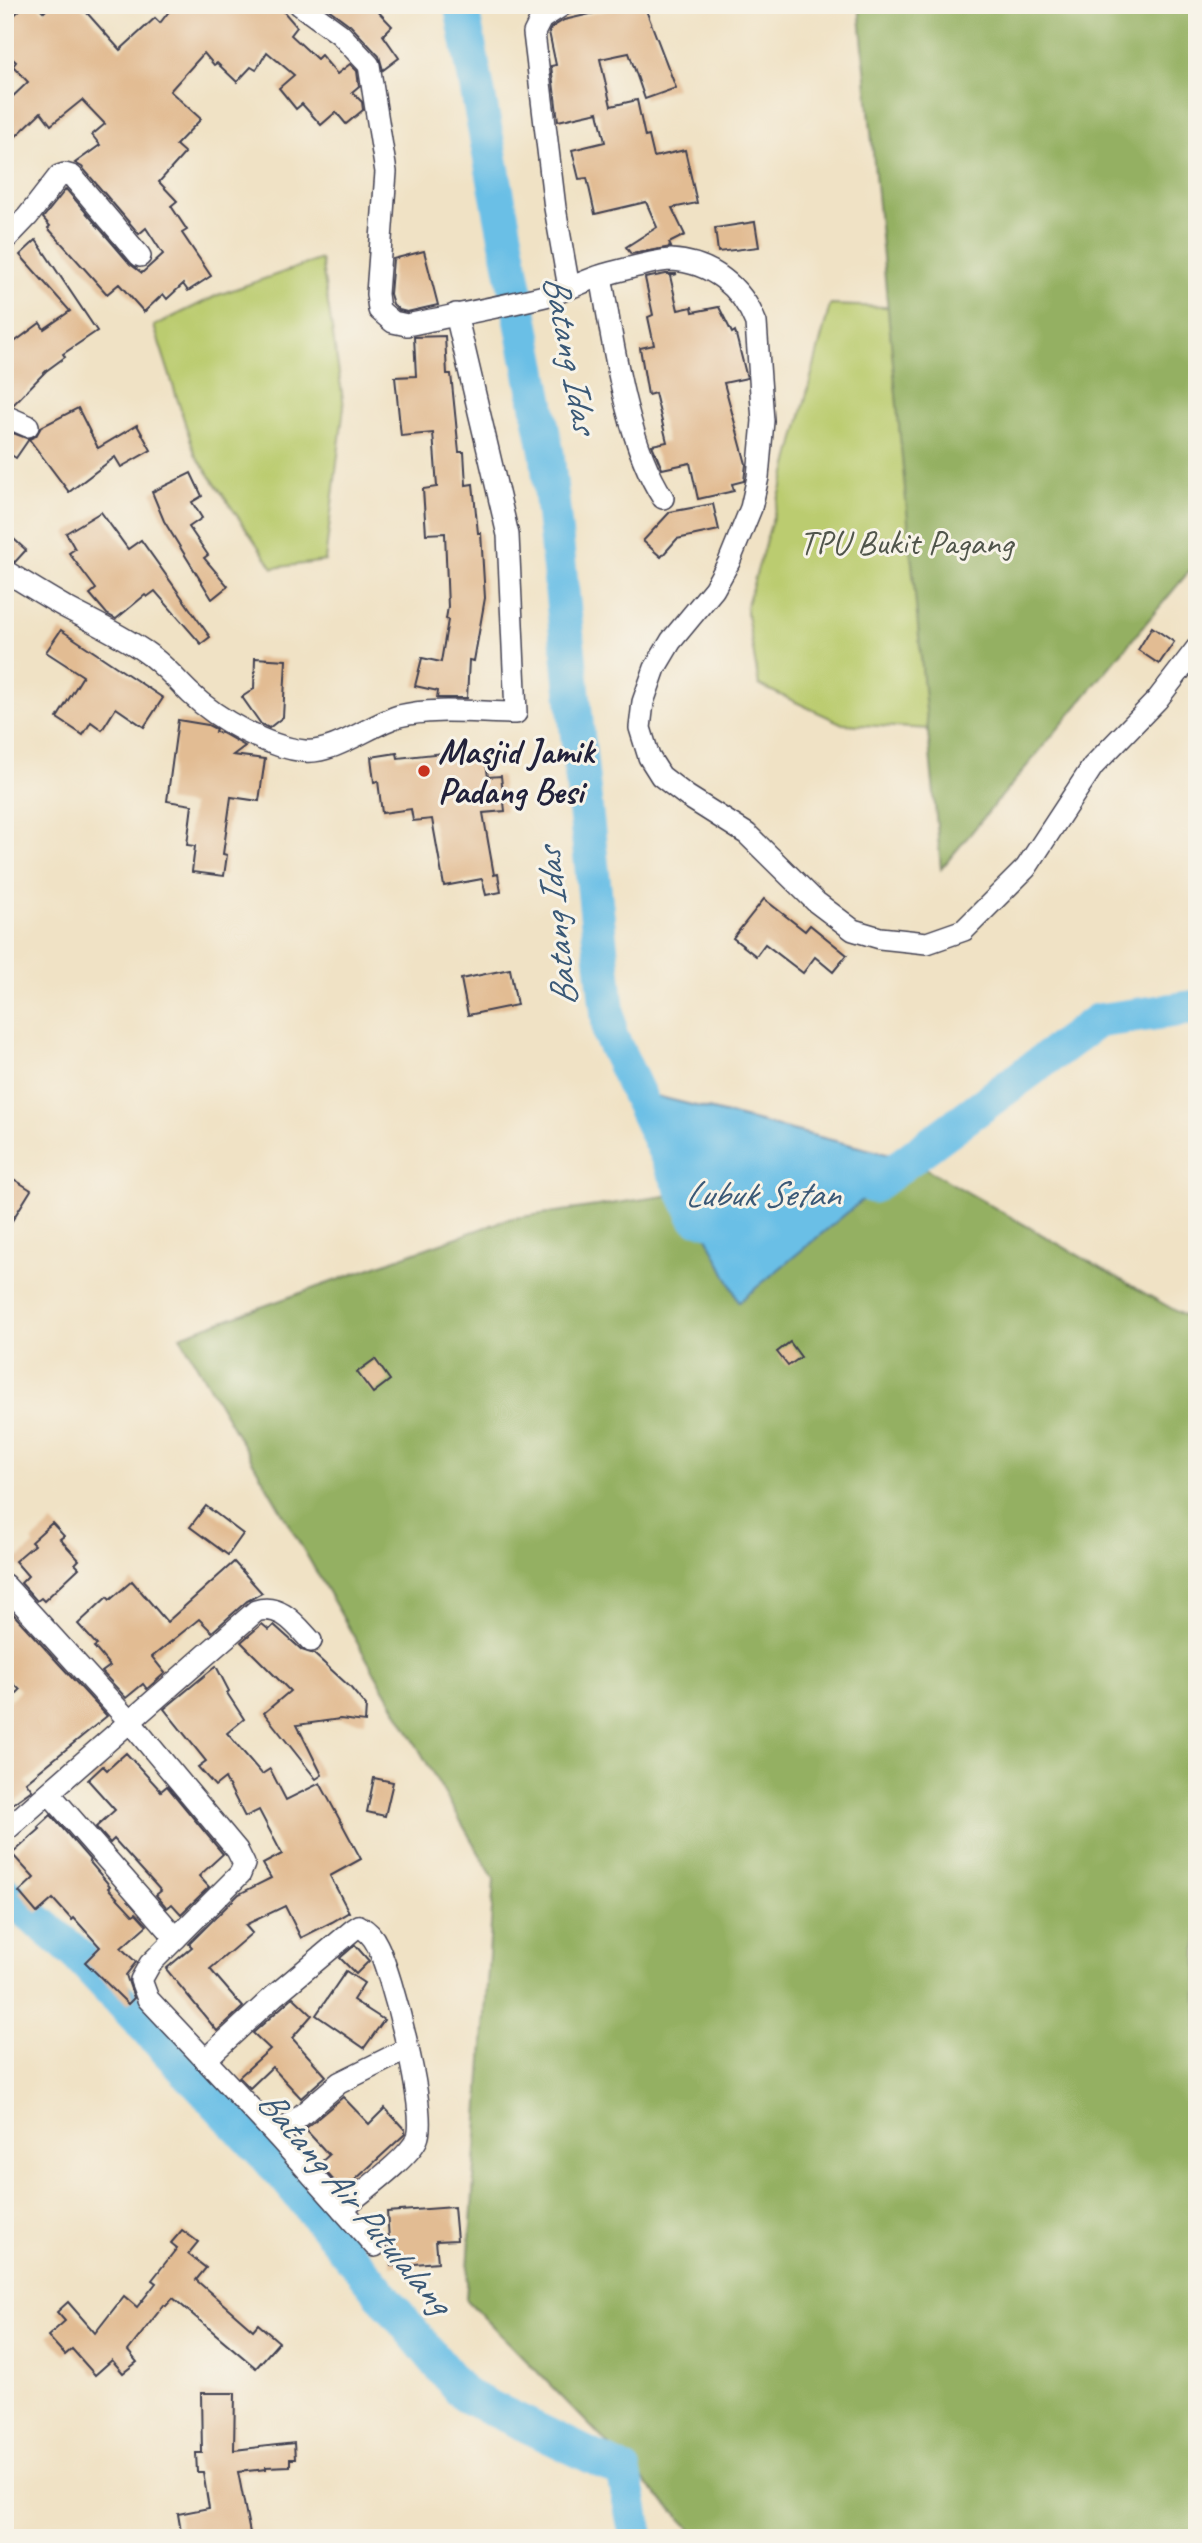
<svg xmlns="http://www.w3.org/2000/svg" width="1202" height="2543" font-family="Caveat,sans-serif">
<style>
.green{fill:#bbcc6f;stroke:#6e7755;stroke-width:2}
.forest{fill:#94b062;stroke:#5b694e;stroke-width:2}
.water{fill:#6abfe6;stroke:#467090;stroke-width:2}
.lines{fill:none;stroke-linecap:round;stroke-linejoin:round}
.river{stroke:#6abfe6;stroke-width:35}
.building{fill:#e2bc93}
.minor-casing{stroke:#413f50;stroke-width:24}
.minor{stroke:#fff;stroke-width:21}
.poi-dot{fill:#c8321e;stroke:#f7f3e8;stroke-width:2.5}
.labels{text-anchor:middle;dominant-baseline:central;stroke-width:6;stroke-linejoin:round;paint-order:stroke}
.park-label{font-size:35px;fill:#50554b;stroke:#f7f3e8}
.poi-label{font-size:35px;font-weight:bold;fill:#22223b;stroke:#f7f3e8;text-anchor:start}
.water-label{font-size:37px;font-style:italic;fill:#3b5977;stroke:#f7f3e8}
</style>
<rect width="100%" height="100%" fill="#f7f3e8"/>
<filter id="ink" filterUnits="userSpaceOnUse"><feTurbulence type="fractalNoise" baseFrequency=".0143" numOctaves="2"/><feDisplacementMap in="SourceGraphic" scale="14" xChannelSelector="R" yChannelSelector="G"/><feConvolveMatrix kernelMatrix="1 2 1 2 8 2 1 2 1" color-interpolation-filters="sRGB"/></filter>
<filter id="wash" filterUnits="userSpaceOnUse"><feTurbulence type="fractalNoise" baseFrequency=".00686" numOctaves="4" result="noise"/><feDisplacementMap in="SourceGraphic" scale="28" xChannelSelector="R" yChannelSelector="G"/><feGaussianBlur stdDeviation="1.57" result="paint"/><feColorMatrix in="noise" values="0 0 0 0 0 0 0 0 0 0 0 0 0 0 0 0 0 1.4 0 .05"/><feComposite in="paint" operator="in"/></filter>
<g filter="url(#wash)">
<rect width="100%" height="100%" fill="#f0e2c5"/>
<g class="green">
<path d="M 321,259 L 344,406 L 325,561 L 273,568 L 195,454 L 154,326 L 218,295 Z"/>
<path d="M 830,305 L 994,311 L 965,731 L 843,724 L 759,685 L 746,608 L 786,473 Z"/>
</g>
<g class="forest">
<path d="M 859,5 L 1197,5 L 1197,562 L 941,869 Z"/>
<path d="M 911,1160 L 1197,1323 L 1197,2538 L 700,2538 L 466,2299 L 494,1879 L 180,1336 L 508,1219 Z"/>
</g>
<path class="water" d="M 636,1091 L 911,1160 L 739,1302 Z"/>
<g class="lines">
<g class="river">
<path d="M 461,5 L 547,454 L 610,1035 L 696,1217 L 743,1227"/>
<path d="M 873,1186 L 1097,1021 L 1197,1007"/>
<path d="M 5,1893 L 76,1953 L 282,2173 L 464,2395 L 624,2472 L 637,2538"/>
</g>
</g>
<g id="blocks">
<g class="building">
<path d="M 25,5 L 37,5 L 44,12 L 51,5 L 80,5 L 120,50 L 155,18 L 160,23 L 174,5 L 278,5 L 297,27 L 291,35 L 317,59 L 321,55 L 337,74 L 350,64 L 357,71 L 359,86 L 352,92 L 362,102 L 363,110 L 346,124 L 336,112 L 321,125 L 302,104 L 296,109 L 279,88 L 294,75 L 267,52 L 256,70 L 251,67 L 237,82 L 217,63 L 214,65 L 204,53 L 170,91 L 201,119 L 176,145 L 185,153 L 159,182 L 177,201 L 171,206 L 187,230 L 182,233 L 211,276 L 188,291 L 183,284 L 167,299 L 163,294 L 144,312 L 119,284 L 107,294 L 48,228 L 50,226 L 43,218 L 66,189 L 130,264 L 142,273 L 163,254 L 146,228 L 139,234 L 82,167 L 75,163 L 100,145 L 92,135 L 105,124 L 82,100 L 51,125 L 41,112 L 5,147 L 5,104 L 28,82 L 13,66 L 16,62 L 5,52 L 5,33 L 12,26 L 8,21 Z"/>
<path d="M 323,5 L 372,5 L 392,26 L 383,35 L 399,58 L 383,70 L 379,56 L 350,25 Z"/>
<path d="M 611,5 L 644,5 L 676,88 L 645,99 L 629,53 L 600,59 L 611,106 L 637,100 L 645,137 L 649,136 L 654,157 L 685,150 L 697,203 L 672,208 L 685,235 L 669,243 L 671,247 L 631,254 L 626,247 L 657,227 L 646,202 L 595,214 L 587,178 L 579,179 L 572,150 L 605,142 L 598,112 L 558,121 L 551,66 L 556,65 L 549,32 L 551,28 L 564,20 L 612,9 Z"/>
<path d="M 755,222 L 759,247 L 718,252 L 715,228 Z"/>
<path d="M 36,240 L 97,331 L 63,354 L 65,357 L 46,371 L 13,405 L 5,403 L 5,349 L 40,323 L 44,329 L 70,311 L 20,255 Z"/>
<path d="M 424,251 L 438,305 L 407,312 L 399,310 L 393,304 L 390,294 L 393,259 Z"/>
<path d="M 666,274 L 677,274 L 670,276 L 678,310 L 692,307 L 693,312 L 719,307 L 732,333 L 735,331 L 747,378 L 724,383 L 746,464 L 744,481 L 732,484 L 734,491 L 698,499 L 690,463 L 662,469 L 652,445 L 667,442 L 655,393 L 648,395 L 640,348 L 654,345 L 648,317 L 653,315 L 645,278 Z"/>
<path d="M 445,336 L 447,374 L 451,374 L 459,452 L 464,452 L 466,485 L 473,484 L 478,533 L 481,533 L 485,598 L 474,661 L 469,660 L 467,698 L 437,698 L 438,691 L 415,686 L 422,658 L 441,662 L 448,620 L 446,619 L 448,607 L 445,533 L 426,534 L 423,489 L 437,487 L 433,433 L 401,436 L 395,377 L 416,376 L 414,337 Z"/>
<path d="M 78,408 L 98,448 L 137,425 L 151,450 L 121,467 L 115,457 L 69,492 L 29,439 L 36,436 L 41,427 Z"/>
<path d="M 5,430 L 29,439 L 16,458 L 5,451 Z"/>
<path d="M 191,473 L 202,496 L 192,502 L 202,518 L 189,527 L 208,555 L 204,558 L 228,586 L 212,599 L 164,521 L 152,492 Z"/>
<path d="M 713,504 L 719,530 L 677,539 L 661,557 L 643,541 L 670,512 Z"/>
<path d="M 101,512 L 128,549 L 141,540 L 210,637 L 201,644 L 155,591 L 147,597 L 145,595 L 116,619 L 107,614 L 90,594 L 96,589 L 69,553 L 75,549 L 66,533 Z"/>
<path d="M 5,531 L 26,550 L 15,562 L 5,558 Z"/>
<path d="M 1152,627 L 1174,642 L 1159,664 L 1138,650 Z"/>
<path d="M 61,630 L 163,698 L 144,727 L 116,708 L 102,730 L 91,722 L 83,735 L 57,718 L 83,676 L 46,652 Z"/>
<path d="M 255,658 L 286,660 L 283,717 L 269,728 L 261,724 L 242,697 L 254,689 Z"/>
<path d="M 178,720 L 208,725 L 216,729 L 215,732 L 222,733 L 245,746 L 233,755 L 265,759 L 259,801 L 231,797 L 223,854 L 227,855 L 224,876 L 192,872 L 195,846 L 187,845 L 192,805 L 167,801 Z"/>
<path d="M 461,751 L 462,758 L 485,755 L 488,777 L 501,776 L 505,811 L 483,813 L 494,875 L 498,874 L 501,892 L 486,895 L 482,879 L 444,886 L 432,819 L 413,821 L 411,809 L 382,813 L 378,781 L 374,782 L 371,757 L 397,753 L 398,758 Z"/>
<path d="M 764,899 L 805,931 L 810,925 L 847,955 L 833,972 L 815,957 L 803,973 L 765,944 L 756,956 L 733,938 Z"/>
<path d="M 510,969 L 517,1005 L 468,1015 L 461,979 Z"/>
<path d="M 12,1178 L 31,1190 L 5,1232 L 5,1188 Z"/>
<path d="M 790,1342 L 801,1357 L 788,1366 L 777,1352 Z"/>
<path d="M 375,1359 L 390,1380 L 373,1393 L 357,1372 Z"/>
<path d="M 206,1506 L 243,1534 L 228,1555 L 190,1527 Z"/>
<path d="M 52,1523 L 64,1536 L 60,1539 L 79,1560 L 75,1564 L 79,1568 L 44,1601 L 41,1598 L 37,1601 L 21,1583 L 28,1576 L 15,1561 L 34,1545 L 31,1542 Z"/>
<path d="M 234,1562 L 262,1593 L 247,1601 L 212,1632 L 199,1619 L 152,1657 L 165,1673 L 147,1689 L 143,1684 L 126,1698 L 102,1672 L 110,1666 L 94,1647 L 97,1645 L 78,1624 L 107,1597 L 110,1600 L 132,1581 L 167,1622 Z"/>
<path d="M 5,1605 L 107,1716 L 26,1782 L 32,1790 L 5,1809 L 5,1705 L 20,1690 L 5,1675 Z"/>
<path d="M 262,1624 L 269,1630 L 274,1625 L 302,1650 L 314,1654 L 350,1687 L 366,1706 L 365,1722 L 340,1719 L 297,1725 L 322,1775 L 316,1779 L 264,1713 L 290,1691 L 241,1642 Z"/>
<path d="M 216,1666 L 229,1691 L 227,1693 L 244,1719 L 227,1733 L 262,1774 L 270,1769 L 286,1800 L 320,1783 L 361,1859 L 330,1876 L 349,1912 L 332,1922 L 301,1938 L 285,1906 L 245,1925 L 252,1933 L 210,1969 L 243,2007 L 217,2031 L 166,1969 L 192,1947 L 189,1944 L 239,1894 L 271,1878 L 263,1864 L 282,1854 L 259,1810 L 245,1817 L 225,1778 L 215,1786 L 198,1767 L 206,1761 L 164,1709 Z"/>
<path d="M 126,1753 L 161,1791 L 167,1786 L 223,1854 L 199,1876 L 209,1887 L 181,1914 L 172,1904 L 167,1908 L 156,1895 L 161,1891 L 153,1882 L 114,1839 L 110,1843 L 96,1827 L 115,1810 L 88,1780 L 103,1766 L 107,1770 Z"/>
<path d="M 374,1778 L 393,1782 L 385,1816 L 367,1812 Z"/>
<path d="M 51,1815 L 90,1860 L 89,1861 L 110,1886 L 108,1888 L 133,1915 L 136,1913 L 147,1925 L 121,1948 L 136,1962 L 126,1975 L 134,1998 L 128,2004 L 85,1962 L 100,1947 L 74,1918 L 72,1920 L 53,1899 L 37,1913 L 19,1892 L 34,1878 L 12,1854 L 40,1829 L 38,1827 Z"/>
<path d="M 355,1945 L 369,1961 L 356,1974 L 340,1958 Z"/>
<path d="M 346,1971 L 364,1983 L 353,2000 L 384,2020 L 364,2048 L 316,2015 Z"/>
<path d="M 293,1997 L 312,2015 L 292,2038 L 326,2076 L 301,2098 L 272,2067 L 250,2088 L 239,2077 L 270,2049 L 253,2033 Z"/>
<path d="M 343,2097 L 369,2124 L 385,2108 L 405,2130 L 405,2134 L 343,2191 L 319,2164 L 329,2155 L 305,2129 Z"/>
<path d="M 454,2207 L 457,2240 L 436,2241 L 438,2262 L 391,2266 L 387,2212 Z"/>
<path d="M 182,2230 L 198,2242 L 188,2254 L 206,2268 L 196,2280 L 253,2330 L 258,2324 L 279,2342 L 256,2368 L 173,2298 L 166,2306 L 164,2305 L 128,2351 L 137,2362 L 123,2373 L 112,2360 L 95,2375 L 72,2349 L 65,2355 L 48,2336 L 65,2321 L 57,2312 L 68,2302 L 95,2333 L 124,2296 L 137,2307 L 156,2283 L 152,2280 L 177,2248 L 171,2243 Z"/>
<path d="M 201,2393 L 235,2393 L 234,2450 L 294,2443 L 295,2459 L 290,2459 L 290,2466 L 266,2467 L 266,2469 L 238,2472 L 251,2538 L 182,2538 L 178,2514 L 209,2508 L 203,2472 L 197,2472 L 196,2453 L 202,2453 Z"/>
</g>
</g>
</g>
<g filter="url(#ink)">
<use href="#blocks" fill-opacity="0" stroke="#413f50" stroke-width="2"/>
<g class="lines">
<defs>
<g id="minor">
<path d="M 300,5 L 340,34 L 369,65 L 386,172 L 377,294 L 379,310 L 393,322 L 407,325 C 455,315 505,306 553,294 C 570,289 586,280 603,275 C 619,271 656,260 671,260 C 711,262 742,287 756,323 L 763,421 L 758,477 L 751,508 L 729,562 L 714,589 L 671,641 L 655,668 L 643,702 L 640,728 L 649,757 L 661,776 L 687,796 L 747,834 L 816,902 L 853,930 L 880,938 L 927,943 L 964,930 L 1026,868 L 1093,766 L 1157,700 L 1197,648"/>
<path d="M 563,5 L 541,19 L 534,33 L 555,208 L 569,288"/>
<path d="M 5,240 L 28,216 L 59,176 L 65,174 L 72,176 L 140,256"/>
<path d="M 601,276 C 613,342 626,442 663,498"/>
<path d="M 5,416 L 28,426"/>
<path d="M 5,571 C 25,583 44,595 65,607 C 91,621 119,634 144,651 C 163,663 175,679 191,694 C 217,719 267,747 304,751 C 334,754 370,725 399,716 C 433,707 480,713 516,713 L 508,535 L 456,314"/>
<path d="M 5,1585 L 130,1722 L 237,1850 L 244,1864 L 240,1874 L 150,1964 L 141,1980 L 148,1999 L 277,2136 L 375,2246"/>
<path d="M 49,1793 L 176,1938"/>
<path d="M 5,1831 L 256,1611 C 280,1603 296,1625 311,1641"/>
<path d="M 205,2060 L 274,1996 L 353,1930 L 359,1926 C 368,1931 373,1936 377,1945 C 391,1972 429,2115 417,2139 C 407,2160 361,2192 342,2209"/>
<path d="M 277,2136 L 339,2083 L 407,2049"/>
</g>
</defs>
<use href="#minor" class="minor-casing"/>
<use href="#minor" class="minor"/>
</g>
</g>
<circle class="poi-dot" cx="424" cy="771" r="7"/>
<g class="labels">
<g class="park-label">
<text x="906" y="542">TPU Bukit Pagang</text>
</g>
<g class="poi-label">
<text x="438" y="751">Masjid Jamik<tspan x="438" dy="40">Padang Besi</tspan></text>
</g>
<g class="water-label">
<text transform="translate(571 353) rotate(79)">Batang Idas</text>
<text transform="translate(556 928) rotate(-96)">Batang Idas</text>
<text x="762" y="1193">Lubuk Setan</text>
<text transform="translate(355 2201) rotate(50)">Batang Air Putulalang</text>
</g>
</g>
<rect width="1202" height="2543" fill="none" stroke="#f7f3e8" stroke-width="28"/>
</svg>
